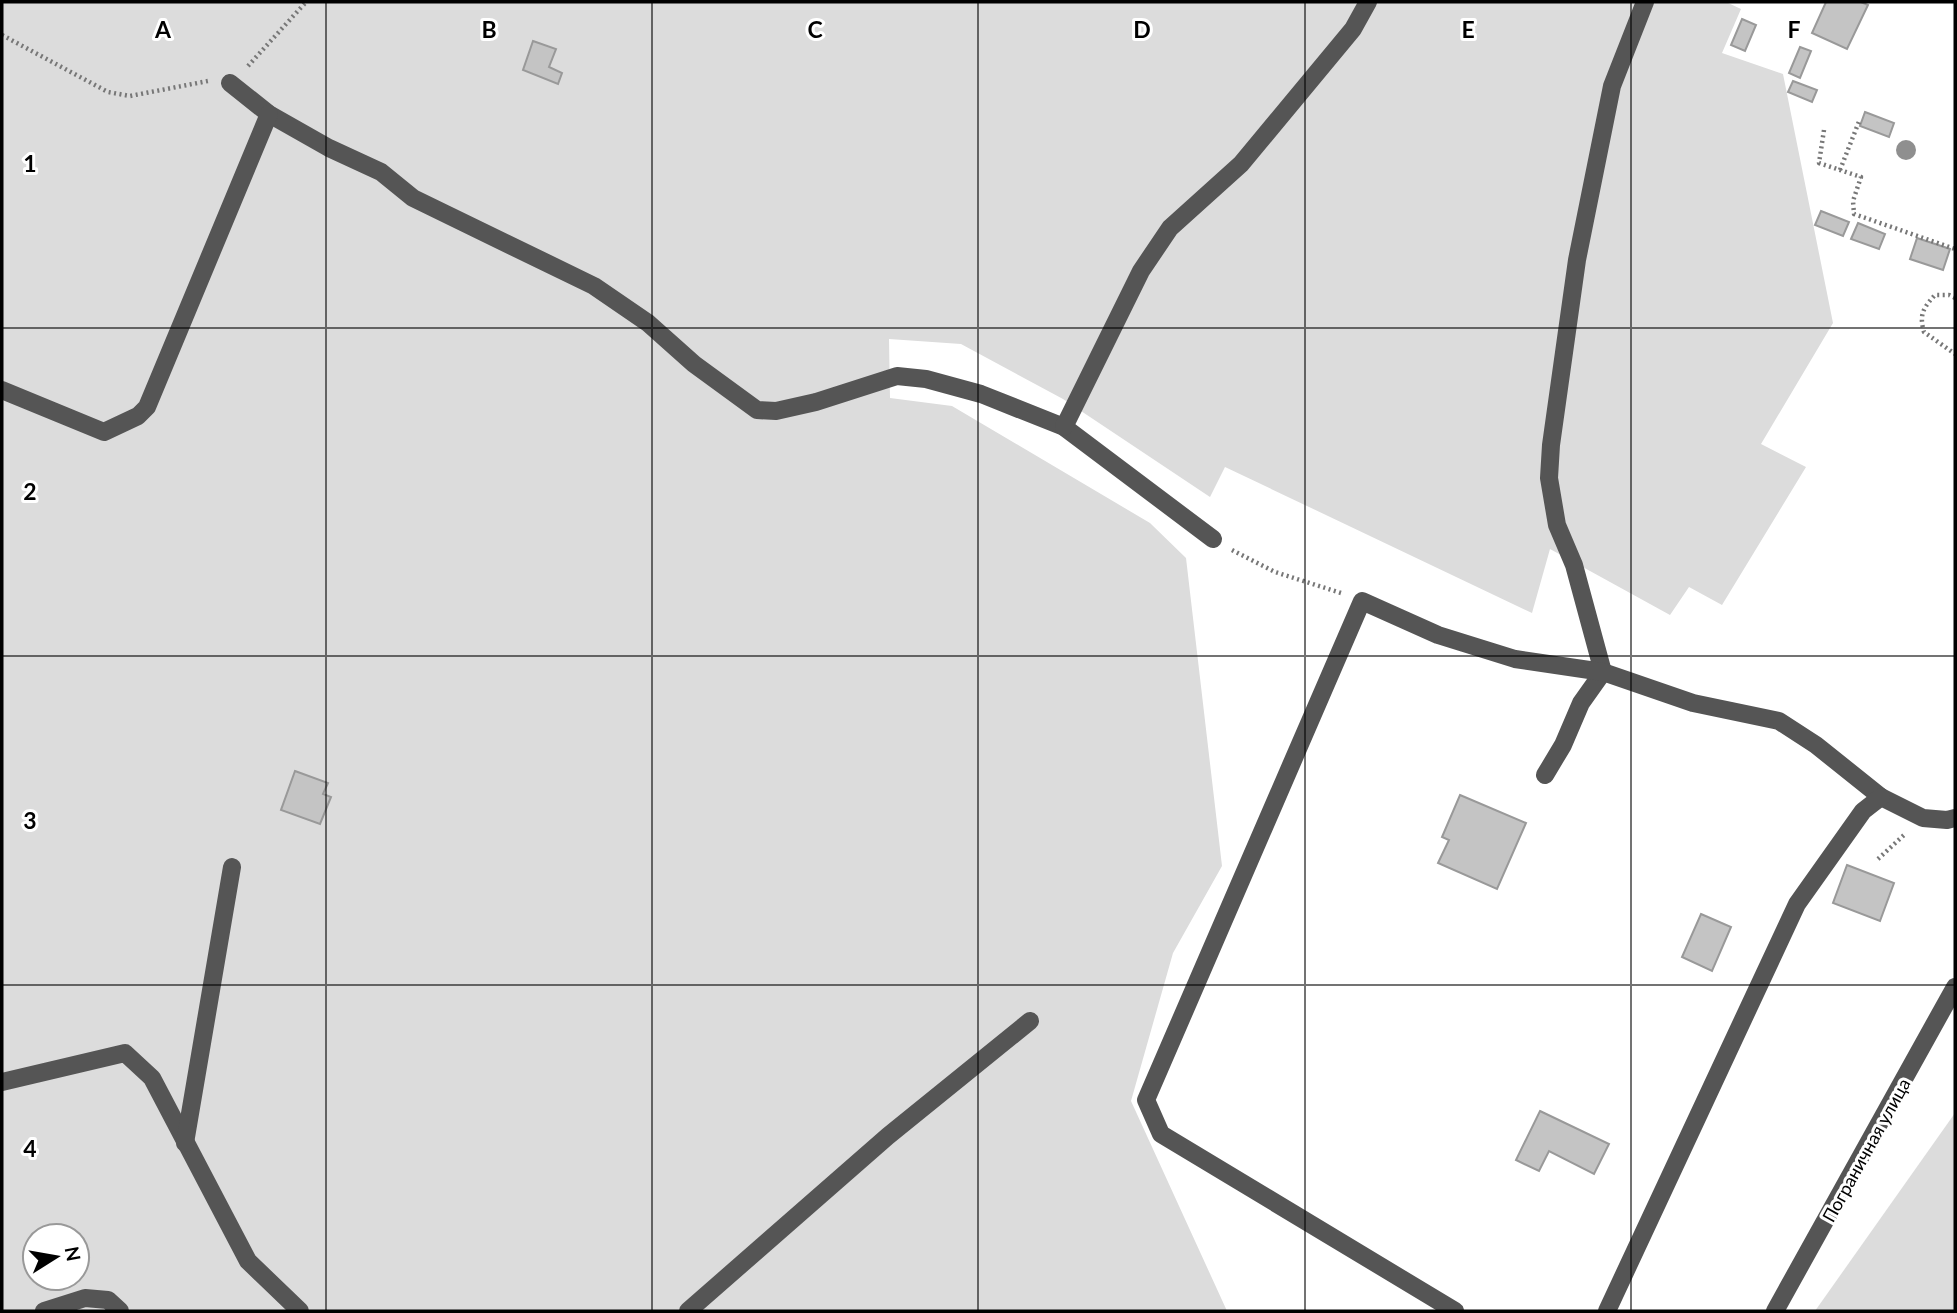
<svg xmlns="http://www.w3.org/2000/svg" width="1957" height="1313" font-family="Lato,sans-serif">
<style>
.green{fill:#dcdcdc;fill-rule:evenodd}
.building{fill:#c4c4c4;stroke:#999;stroke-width:2}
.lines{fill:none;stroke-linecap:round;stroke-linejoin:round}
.path{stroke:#777;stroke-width:4.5;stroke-dasharray:2 3.5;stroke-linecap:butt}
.minor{stroke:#555;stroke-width:18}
.tree{fill:#8f8f8f}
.grid{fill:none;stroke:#000;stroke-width:2;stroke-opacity:0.55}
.labels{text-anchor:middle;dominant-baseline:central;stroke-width:6;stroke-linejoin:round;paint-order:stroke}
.street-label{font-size:18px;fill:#000;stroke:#fff}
.grid-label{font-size:23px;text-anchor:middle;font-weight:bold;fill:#000;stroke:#fff;stroke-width:6;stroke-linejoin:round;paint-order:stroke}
</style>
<rect width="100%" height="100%" fill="#fff"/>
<g class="green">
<path d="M 2,2 L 1726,2 L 1741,9 L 1722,53 L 1783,74 L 1833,323 L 1761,444 L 1806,467 L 1722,605 L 1689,587 L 1670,615 L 1550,549 L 1532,613 L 1225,467 L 1210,497 L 1063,399 L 961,344 L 889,339 L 890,398 L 952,406 L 1150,523 L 1186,558 L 1222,866 L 1173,953 L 1131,1101 L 1227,1311 L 2,1311 ZM 35,1236 L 77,1236 L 77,1278 L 35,1278 Z"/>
<path d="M 1955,1113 L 1955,1311 L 1815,1311 Z"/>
</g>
<g class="building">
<path d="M 1826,2 L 1861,2 L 1868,5 L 1847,49 L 1812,33 Z"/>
<path d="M 1742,19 L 1756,25 L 1745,51 L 1731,45 Z"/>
<path d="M 533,41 L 556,49 L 549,67 L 562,73 L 558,84 L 523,70 Z"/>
<path d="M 1800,47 L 1811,51 L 1800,78 L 1789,73 Z"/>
<path d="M 1793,81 L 1817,90 L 1812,102 L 1788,92 Z"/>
<path d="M 1865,112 L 1894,123 L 1889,137 L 1860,126 Z"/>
<path d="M 1821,211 L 1849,222 L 1843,236 L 1815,225 Z"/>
<path d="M 1858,223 L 1885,234 L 1879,249 L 1851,239 Z"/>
<path d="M 1917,238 L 1950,249 L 1943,270 L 1910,259 Z"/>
<path d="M 295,771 L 328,783 L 323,794 L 331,797 L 320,824 L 281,810 Z"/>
<path d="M 1460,795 L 1526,823 L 1497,889 L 1438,863 L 1449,840 L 1442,837 Z"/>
<path d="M 1847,865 L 1894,883 L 1880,921 L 1833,903 Z"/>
<path d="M 1701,914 L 1731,927 L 1712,971 L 1682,957 Z"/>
<path d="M 1540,1111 L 1609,1144 L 1594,1174 L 1549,1151 L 1539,1171 L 1516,1160 Z"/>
</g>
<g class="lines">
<g class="path">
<path d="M 2,35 L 108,92 L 130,96 L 208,81"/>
<path d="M 248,66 L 306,2"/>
<path d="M 1824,130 L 1819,163 L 1861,177 L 1853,201 L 1854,214 L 1955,249"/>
<path d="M 1840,170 L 1860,119"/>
<path d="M 1955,298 L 1949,295 L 1935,295 C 1923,308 1919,315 1924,332 L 1955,354"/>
<path d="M 1232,550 L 1275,572 L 1341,593"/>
<path d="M 1878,859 L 1904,835"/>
</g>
<g class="minor">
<path d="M 230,83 L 269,114 L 329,148 L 381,172 L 413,198 L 594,286 L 648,323 L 694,364 L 757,410 L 776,411 L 816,402 L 897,376 L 926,379 L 981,394 L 1064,427 L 1213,539"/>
<path d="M 2,390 L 104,432 L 138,416 L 147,407 L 269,114"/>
<path d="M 1064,427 L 1141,271 L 1170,228 L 1241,164 L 1353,29 L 1368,2"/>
<path d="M 1545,775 L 1563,745 L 1581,703 L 1603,672 L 1574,565 L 1557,525 L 1549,478 L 1551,445 L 1577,260 L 1612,86 L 1645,2"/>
<path d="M 2,1082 L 125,1053 L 152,1078 L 248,1261 L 300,1311"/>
<path d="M 185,1143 L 232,867"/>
<path d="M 44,1311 L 85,1298 L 108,1300 L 120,1311"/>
<path d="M 688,1311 L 888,1136 L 1030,1021"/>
<path d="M 1455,1311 L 1161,1134 L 1146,1100 L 1362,601 L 1438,635 L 1515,659 L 1603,672 L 1693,703 L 1779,721 L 1816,745 L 1881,797 L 1923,818 L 1947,820 L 1955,818"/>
<path d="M 1607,1311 L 1797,904 L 1863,811 L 1881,797"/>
<path d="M 1775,1311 L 1955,987"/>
</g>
</g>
<circle class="tree" cx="1906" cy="150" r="10"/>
<path class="grid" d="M 326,2 L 326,1311M 652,2 L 652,1311M 978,2 L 978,1311M 1305,2 L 1305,1311M 1631,2 L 1631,1311M 2,328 L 1955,328M 2,656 L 1955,656M 2,985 L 1955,985"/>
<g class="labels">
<g class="street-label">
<text transform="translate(1866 1150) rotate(-61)">Пограничная улица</text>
</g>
</g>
<g class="grid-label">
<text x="163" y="38">A</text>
<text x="489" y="38">B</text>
<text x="815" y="38">C</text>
<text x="1142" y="38">D</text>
<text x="1468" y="38">E</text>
<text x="1794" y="38">F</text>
<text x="30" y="172">1</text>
<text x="30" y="500">2</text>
<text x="30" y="829">3</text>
<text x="30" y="1157">4</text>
</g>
<rect width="1957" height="1313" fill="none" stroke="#000000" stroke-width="7"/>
<g transform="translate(56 1257) rotate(79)"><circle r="33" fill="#ffffff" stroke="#999999" stroke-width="2"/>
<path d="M0-5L12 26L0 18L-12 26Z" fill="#000000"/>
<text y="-10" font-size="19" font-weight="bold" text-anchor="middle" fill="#000000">N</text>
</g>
</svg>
